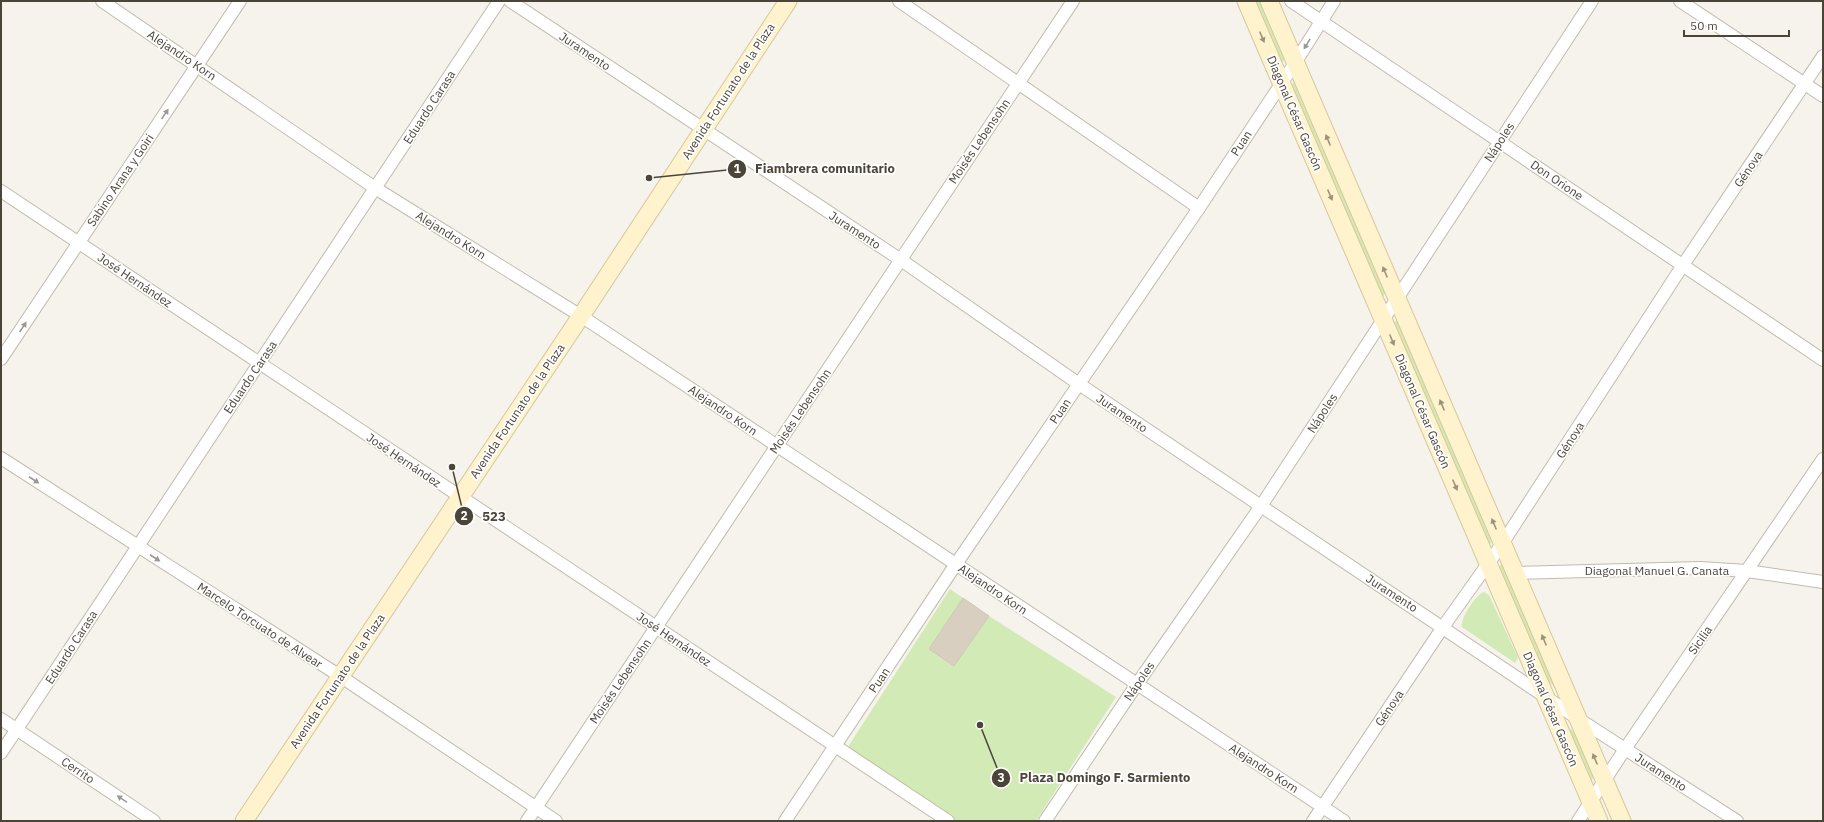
<svg xmlns="http://www.w3.org/2000/svg" width="1824" height="822" font-family="'IBM Plex Sans',sans-serif">
<style>
.green{fill:#d2eab5}
.building{fill:#d8cfc1;stroke:#d3c7b4}
.lines{fill:none;stroke-linecap:round;stroke-linejoin:round}
.street-casing{stroke:#c2bbae;stroke-width:14}
.secondary-casing{stroke:#d6c79b;stroke-width:19}
.street{stroke:#fff;stroke-width:12}
.secondary{stroke:#fff3cd;stroke-width:17}
.oneway{fill:#9c937c}
.oneway2{fill:#9c9892}
.labels{text-anchor:middle;dominant-baseline:central;stroke-width:3.5;stroke-linejoin:round;paint-order:stroke}
.street-label{font-size:12px;fill:#4b4439;stroke:#fff}
.leader{fill:none;stroke:#4b4439;stroke-width:1.5}
.callout-dot{fill:#4b4439;stroke:#fff;stroke-width:1.5}
.mark-label{font-size:12px;text-anchor:middle;font-weight:bold;fill:#fff}
.callout-label{font-size:13px;text-anchor:middle;font-weight:bold;fill:#4b4439;stroke:#fff;stroke-width:3.5;stroke-linejoin:round;paint-order:stroke}
</style>
<rect width="100%" height="100%" fill="#f6f3ec"/>
<g class="green">
<path d="M 1252,1 L 1263,1 L 1286,57 L 1280,67 Z"/>
<path d="M 1296,79 L 1387,290 L 1381,300 L 1290,88 Z"/>
<path d="M 1398,317 L 1494,539 L 1487,548 L 1392,327 Z"/>
<path d="M 1503,561 L 1558,689 L 1544,679 L 1497,570 Z"/>
<path d="M 950,589 L 989,616 L 1116,697 L 1036,821 L 948,821 L 844,753 Z"/>
<path d="M 1484,592 L 1489,595 L 1518,658 L 1515,663 L 1462,627 C 1460,619 1475,595 1484,592 Z"/>
<path d="M 1563,723 L 1578,735 L 1595,775 L 1589,784 Z"/>
</g>
<path class="building" d="M 963,598 L 989,616 L 954,666 L 929,649 Z"/>
<g class="lines">
<defs>
<g id="street">
<path d="M 102,1 L 375,188 L 581,316 L 1344,821"/>
<path d="M 510,1 L 901,260 L 1079,384 L 1577,718 L 1737,821"/>
<path d="M 899,1 L 1199,208"/>
<path d="M 1291,1 L 1823,360"/>
<path d="M 1680,1 L 1823,96"/>
<path d="M 1,191 L 948,821"/>
<path d="M 1,359 L 240,1"/>
<path d="M 1,458 L 340,676 L 556,821"/>
<path d="M 1515,573 L 1700,568 L 1747,571 L 1823,582"/>
<path d="M 1,719 L 154,821"/>
<path d="M 1,753 L 499,1"/>
<path d="M 527,821 L 1073,1"/>
<path d="M 785,821 L 956,564 L 1199,208 L 1295,63 L 1334,1"/>
<path d="M 1045,821 L 1137,684 L 1261,506 L 1592,1"/>
<path d="M 1313,821 L 1443,627 L 1502,544 L 1683,265 L 1823,56"/>
<path d="M 1578,821 L 1625,749 L 1823,459"/>
</g>
<g id="secondary">
<path d="M 1246,1 L 1599,821"/>
<path d="M 1269,1 L 1622,821"/>
<path d="M 244,821 L 581,316 L 788,1"/>
</g>
</defs>
<use href="#street" class="street-casing"/>
<use href="#secondary" class="secondary-casing"/>
<use href="#street" class="street"/>
<use href="#secondary" class="secondary"/>
</g>
<defs><path id="oneway-solid" d="M-6-.8H1V-3.2L6.5 0L1 3.2V.8H-6Z"/></defs>
<g class="oneway">
<use href="#oneway-solid" transform="translate(1262 37) rotate(67)"/>
<use href="#oneway-solid" transform="translate(1328 140) rotate(-113)"/>
<use href="#oneway-solid" transform="translate(1330 195) rotate(67)"/>
<use href="#oneway-solid" transform="translate(1385 272) rotate(-113)"/>
<use href="#oneway-solid" transform="translate(1392 340) rotate(67)"/>
<use href="#oneway-solid" transform="translate(1442 405) rotate(-113)"/>
<use href="#oneway-solid" transform="translate(1455 485) rotate(67)"/>
<use href="#oneway-solid" transform="translate(1494 524) rotate(-113)"/>
<use href="#oneway-solid" transform="translate(1544 640) rotate(-113)"/>
<use href="#oneway-solid" transform="translate(1595 759) rotate(-113)"/>
</g>
<g class="oneway2">
<use href="#oneway-solid" transform="translate(1307 44) rotate(121)"/>
<use href="#oneway-solid" transform="translate(165 114) rotate(-56)"/>
<use href="#oneway-solid" transform="translate(23 327) rotate(-56)"/>
<use href="#oneway-solid" transform="translate(34 480) rotate(33)"/>
<use href="#oneway-solid" transform="translate(155 558) rotate(33)"/>
<use href="#oneway-solid" transform="translate(122 799) rotate(-146)"/>
</g>
<g class="labels">
<g class="street-label">
<text transform="translate(585 51) rotate(34)">Juramento</text>
<text transform="translate(182 55) rotate(34)">Alejandro Korn</text>
<text transform="translate(728 91) rotate(-57)">Avenida Fortunato de la Plaza</text>
<text transform="translate(429 107) rotate(-57)">Eduardo Carasa</text>
<text transform="translate(1295 113) rotate(67)">Diagonal César Gascón</text>
<text transform="translate(979 141) rotate(-56)">Moisés Lebensohn</text>
<text transform="translate(1499 142) rotate(-57)">Nápoles</text>
<text transform="translate(1241 143) rotate(-57)">Puan</text>
<text transform="translate(1748 169) rotate(-56)">Génova</text>
<text transform="translate(120 180) rotate(-56)">Sabino Arana y Goiri</text>
<text transform="translate(1557 180) rotate(34)">Don Orione</text>
<text transform="translate(855 230) rotate(33)">Juramento</text>
<text transform="translate(451 235) rotate(32)">Alejandro Korn</text>
<text transform="translate(135 280) rotate(34)">José Hernández</text>
<text transform="translate(250 377) rotate(-56)">Eduardo Carasa</text>
<text transform="translate(723 410) rotate(34)">Alejandro Korn</text>
<text transform="translate(517 411) rotate(-56)">Avenida Fortunato de la Plaza</text>
<text transform="translate(800 411) rotate(-56)">Moisés Lebensohn</text>
<text transform="translate(1060 411) rotate(-56)">Puan</text>
<text transform="translate(1423 411) rotate(67)">Diagonal César Gascón</text>
<text transform="translate(1122 413) rotate(34)">Juramento</text>
<text transform="translate(1322 413) rotate(-57)">Nápoles</text>
<text transform="translate(1570 440) rotate(-57)">Génova</text>
<text transform="translate(404 460) rotate(34)">José Hernández</text>
<text x="1657" y="570">Diagonal Manuel G. Canata</text>
<text transform="translate(993 589) rotate(34)">Alejandro Korn</text>
<text transform="translate(1392 593) rotate(33)">Juramento</text>
<text transform="translate(260 625) rotate(33)">Marcelo Torcuato de Alvear</text>
<text transform="translate(674 639) rotate(34)">José Hernández</text>
<text transform="translate(1700 640) rotate(-55)">Sicilia</text>
<text transform="translate(71 647) rotate(-57)">Eduardo Carasa</text>
<text transform="translate(879 680) rotate(-56)">Puan</text>
<text transform="translate(337 681) rotate(-56)">Avenida Fortunato de la Plaza</text>
<text transform="translate(620 681) rotate(-56)">Moisés Lebensohn</text>
<text transform="translate(1139 681) rotate(-56)">Nápoles</text>
<text transform="translate(1389 708) rotate(-56)">Génova</text>
<text transform="translate(1551 709) rotate(67)">Diagonal César Gascón</text>
<text transform="translate(1264 768) rotate(33)">Alejandro Korn</text>
<text transform="translate(78 770) rotate(34)">Cerrito</text>
<text transform="translate(1661 772) rotate(33)">Juramento</text>
</g>
</g>
<path class="leader" d="M649 178L737 169M452 467L464 516M980 725L1001 778"/>
<g class="callout-dot">
<circle cx="649" cy="178" r="4"/>
<circle cx="452" cy="467" r="4"/>
<circle cx="980" cy="725" r="4"/>
<circle cx="737" cy="169" r="10"/>
<circle cx="464" cy="516" r="10"/>
<circle cx="1001" cy="778" r="10"/>
</g>
<g class="mark-label">
<text x="737" y="173">1</text>
<text x="464" y="520">2</text>
<text x="1001" y="782">3</text>
</g>
<g class="callout-label">
<text x="825" y="173">Fiambrera comunitario</text>
<text x="494" y="521">523</text>
<text x="1105" y="782">Plaza Domingo F. Sarmiento</text>
</g>
<rect width="1824" height="822" fill="none" stroke="#4b4439" stroke-width="4"/>
<path d="M1684 30v6h105v-6" fill="none" stroke="#4b4439" stroke-width="2"/>
<text x="1690" y="30" font-size="12" fill="#4b4439" stroke="#ffffff" stroke-width="3" paint-order="stroke">50 m</text>
</svg>
